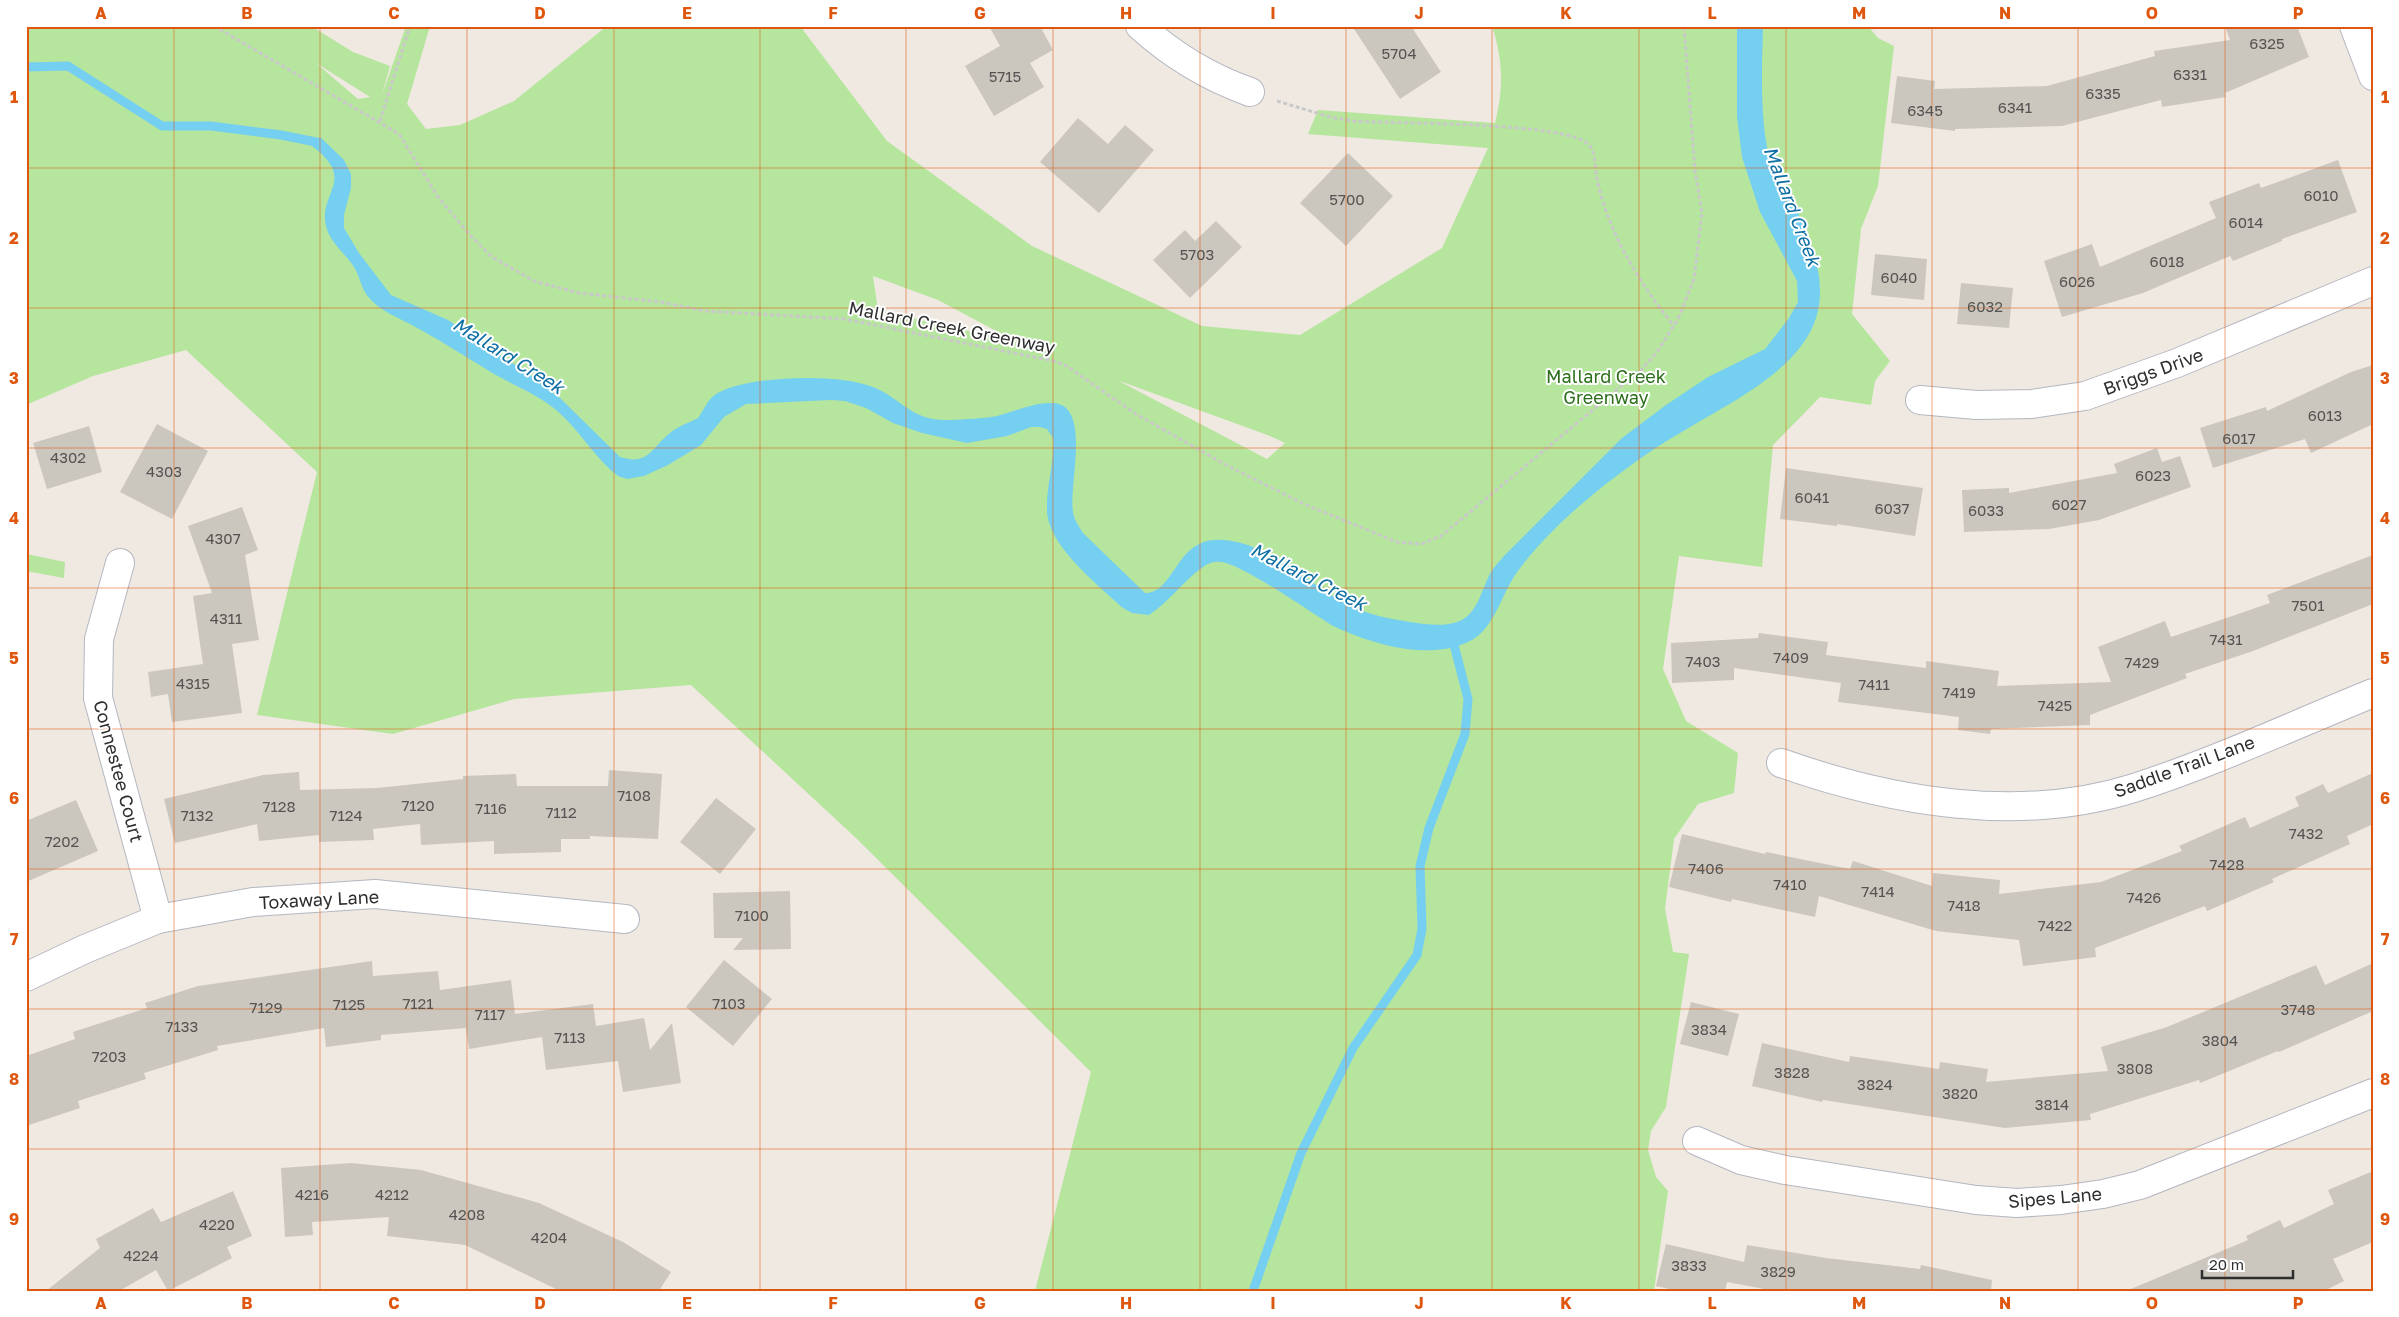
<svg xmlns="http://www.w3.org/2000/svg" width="2399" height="1317" font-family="'Golos Text',sans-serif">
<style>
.green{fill:#b6e59e;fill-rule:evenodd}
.water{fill:#75cff0}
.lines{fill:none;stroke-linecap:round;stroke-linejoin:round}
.stream{stroke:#75cff0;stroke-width:9}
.building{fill:#cbc7bf}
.minor-casing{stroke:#b4b7c1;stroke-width:30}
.path{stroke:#c9c9c9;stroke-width:3;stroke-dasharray:4 2.5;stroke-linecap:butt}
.minor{stroke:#fff;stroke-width:28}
.grid{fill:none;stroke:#df570e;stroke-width:1;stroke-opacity:0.55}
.labels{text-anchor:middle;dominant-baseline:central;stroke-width:4;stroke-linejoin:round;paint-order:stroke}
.number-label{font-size:15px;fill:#555452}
.street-label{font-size:18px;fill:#2e2e2e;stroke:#fff}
.park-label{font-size:18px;fill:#2c6e1b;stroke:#fff}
.water-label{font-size:19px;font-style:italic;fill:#0d6fa3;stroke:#fff}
.neatline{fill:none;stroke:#df570e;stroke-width:2}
.grid-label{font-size:16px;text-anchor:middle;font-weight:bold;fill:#df570e}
</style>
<rect width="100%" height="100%" fill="#efe9e1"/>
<g class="green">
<path d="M 26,26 L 311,26 L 353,52 L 390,66 L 382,95 L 406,26 L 430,26 L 407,104 L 426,129 L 460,125 L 514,101 L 607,26 L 800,26 L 887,141 L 1032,246 L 1202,326 L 1300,335 L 1442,248 L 1488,148 L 1308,134 L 1318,110 L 1495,123 C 1504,88 1503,60 1492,26 L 1868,26 L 1878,38 L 1894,46 L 1878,186 L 1861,229 L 1852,314 L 1890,361 L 1875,381 L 1871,405 L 1820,397 L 1773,445 L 1762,567 L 1679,556 L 1663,669 L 1686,721 L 1738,753 L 1734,793 L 1698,804 L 1674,839 L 1665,909 L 1673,952 L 1689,954 L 1666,1107 L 1651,1131 L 1648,1150 L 1656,1177 L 1668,1191 L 1654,1291 L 1035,1291 L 1091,1072 L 856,838 L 691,685 L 514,699 L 393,734 L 257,715 L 317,472 L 186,350 L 93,376 L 26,405 ZM 316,63 L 370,97 L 358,99 ZM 873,276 L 938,300 L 1019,343 L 878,310 ZM 1117,380 L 1270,436 L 1285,443 L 1267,459 Z"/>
<path d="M 26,554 L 65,562 L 64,578 L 26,571 Z"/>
</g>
<path class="water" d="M 1737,26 L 1763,26 C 1762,66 1759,129 1772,165 C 1778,180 1788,193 1795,206 C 1811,239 1828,282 1816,318 C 1799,372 1725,405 1680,433 C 1651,450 1623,470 1596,492 C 1569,514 1539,542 1518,571 C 1501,593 1495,630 1468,642 C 1427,661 1372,644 1333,626 C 1312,613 1242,564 1221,562 C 1214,561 1208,563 1203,567 C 1183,581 1169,602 1149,615 L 1132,613 L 1123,608 C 1099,586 1047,545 1047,510 C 1046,486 1055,462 1053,438 L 1047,429 L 1040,427 L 1031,427 L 1007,436 L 967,443 L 922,433 L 893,423 L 866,408 L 845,401 L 831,400 L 746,404 L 724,417 L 701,445 L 668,465 L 644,476 L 627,479 L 618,476 C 592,456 576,423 547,403 C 531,392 512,384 494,374 C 469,359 445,343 419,329 C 401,318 379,312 366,294 C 361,286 359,275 354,267 C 345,253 330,243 326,226 C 318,191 358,181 312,146 L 320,137 L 344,160 L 351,174 L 351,188 L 344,215 L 344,228 L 359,253 L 391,295 L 448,320 L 536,379 L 560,398 L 620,457 C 649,466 651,448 670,433 C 678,426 689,423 698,418 C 704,410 707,400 716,394 C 748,375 839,373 873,387 C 903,399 911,422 951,420 C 966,419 982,419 997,416 C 1014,412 1034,402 1052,403 C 1057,403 1063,405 1066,408 C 1086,426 1069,488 1073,512 C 1074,520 1079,526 1083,533 L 1145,593 C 1176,593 1175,535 1224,540 C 1270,544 1303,580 1341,601 C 1365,615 1390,619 1417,623 C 1432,625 1452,627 1465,618 C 1479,608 1483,586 1491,572 C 1494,567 1499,562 1503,557 L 1622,438 L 1666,405 L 1708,377 L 1765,349 L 1789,318 L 1798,302 L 1797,281 L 1760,212 L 1742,157 L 1737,117 Z"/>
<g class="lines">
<g class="stream">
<path d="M 26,67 L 68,66 L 162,126 L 211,126 L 281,135 L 316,142 L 325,148"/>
<path d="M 1253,1291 L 1301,1153 L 1353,1048 L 1417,955 L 1422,929 L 1420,866 L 1429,828 L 1465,734 L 1468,699 L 1452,637"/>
</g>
</g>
<g class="building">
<path d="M 989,26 L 1040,26 L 1053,50 L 1030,63 L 1044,87 L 994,116 L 965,66 L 1000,46 Z"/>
<path d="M 1352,26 L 1411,26 L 1441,72 L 1400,99 Z"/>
<path d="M 2225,26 L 2297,26 L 2309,57 L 2225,93 L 2226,97 L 2162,107 L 2161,100 L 2062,126 L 1955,129 L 1955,131 L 1891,123 L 1897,76 L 1935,81 L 1934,89 L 2047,86 L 2155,56 L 2154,51 L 2230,40 Z"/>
<path d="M 1078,118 L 1108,144 L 1125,125 L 1154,150 L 1099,213 L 1040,162 Z"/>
<path d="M 1348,153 L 1393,196 L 1346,246 L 1300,203 Z"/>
<path d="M 2338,160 L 2357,212 L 2282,239 L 2282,241 L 2233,261 L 2230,256 L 2143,293 L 2062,317 L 2044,261 L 2092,244 L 2100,267 L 2216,218 L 2209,202 L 2259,183 L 2261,188 Z"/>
<path d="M 1216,221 L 1242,247 L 1190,298 L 1153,260 L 1185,230 L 1195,241 Z"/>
<path d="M 1875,254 L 1927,259 L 1924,300 L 1871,295 Z"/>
<path d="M 1961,283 L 2013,288 L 2009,328 L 1957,324 Z"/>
<path d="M 2373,365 L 2373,424 L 2311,453 L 2305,439 L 2213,468 L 2200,428 L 2266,407 L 2267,411 L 2351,372 Z"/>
<path d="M 157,424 L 208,451 L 172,519 L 120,492 Z"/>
<path d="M 89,426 L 102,472 L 47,489 L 33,443 Z"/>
<path d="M 2157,448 L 2162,462 L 2180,456 L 2191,487 L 2099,520 L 2049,529 L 1964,532 L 1962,490 L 2009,488 L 2009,493 L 2117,473 L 2114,464 Z"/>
<path d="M 1786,468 L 1923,488 L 1915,536 L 1837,524 L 1837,526 L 1780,519 Z"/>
<path d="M 242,507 L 258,550 L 245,555 L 259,640 L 232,644 L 242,713 L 172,722 L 168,694 L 151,697 L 148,672 L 203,664 L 193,596 L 212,593 L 188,526 Z"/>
<path d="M 2373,555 L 2373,604 L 2253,651 L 2185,674 L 2187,678 L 2090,715 L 2090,725 L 1991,729 L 1990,734 L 1958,730 L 1959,717 L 1838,702 L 1841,683 L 1734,668 L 1734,680 L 1672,683 L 1671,643 L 1758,638 L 1759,633 L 1828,642 L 1826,655 L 1926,668 L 1926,661 L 1999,671 L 1997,686 L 2111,682 L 2098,647 L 2165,621 L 2171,637 L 2270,603 L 2267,595 Z"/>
<path d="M 609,770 L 662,774 L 658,839 L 590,836 L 590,839 L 561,839 L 561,852 L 494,854 L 494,841 L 421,845 L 420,824 L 373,829 L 374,840 L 319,842 L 319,835 L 259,841 L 257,824 L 175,843 L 164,799 L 263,775 L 299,772 L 300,790 L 377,788 L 463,779 L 463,776 L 516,774 L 517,786 L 608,786 Z"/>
<path d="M 2373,773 L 2373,824 L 2347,836 L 2350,844 L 2272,879 L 2274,882 L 2207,911 L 2205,906 L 2095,948 L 2096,957 L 2023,966 L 2019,940 L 1936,931 L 1819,896 L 1815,917 L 1732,899 L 1731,902 L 1669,887 L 1682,834 L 1765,854 L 1766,852 L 1850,869 L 1853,861 L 1932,886 L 1933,873 L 2000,880 L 1999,894 L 2101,882 L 2182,851 L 2179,846 L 2245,817 L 2250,828 L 2299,806 L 2295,797 L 2323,784 L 2328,793 Z"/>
<path d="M 716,798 L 756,829 L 720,874 L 680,842 Z"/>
<path d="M 76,800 L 98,851 L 26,882 L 26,821 Z"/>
<path d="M 790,891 L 791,949 L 733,950 L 743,938 L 714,938 L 713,893 Z"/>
<path d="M 724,960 L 772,999 L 733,1046 L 686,1007 Z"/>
<path d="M 372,961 L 373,976 L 438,971 L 440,990 L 511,980 L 515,1014 L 593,1004 L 596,1026 L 644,1018 L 650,1050 L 672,1023 L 681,1083 L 623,1092 L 618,1061 L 546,1070 L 542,1037 L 469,1049 L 466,1028 L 381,1035 L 381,1040 L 326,1047 L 324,1028 L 217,1046 L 218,1050 L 144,1073 L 146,1079 L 78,1101 L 80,1108 L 26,1126 L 26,1056 L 75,1039 L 73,1032 L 147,1008 L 145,1003 L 198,986 Z"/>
<path d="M 2373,963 L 2373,1011 L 2279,1052 L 2278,1051 L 2200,1083 L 2199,1080 L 2090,1114 L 2091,1120 L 2005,1128 L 1823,1100 L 1822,1102 L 1752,1086 L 1762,1043 L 1849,1062 L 1850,1056 L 1939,1069 L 1940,1062 L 1988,1069 L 1986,1082 L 2108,1071 L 2101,1047 L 2167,1027 L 2316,965 L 2325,985 Z"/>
<path d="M 1691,1002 L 1739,1014 L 1728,1056 L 1680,1044 Z"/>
<path d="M 351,1163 L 421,1170 L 539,1203 L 623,1242 L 671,1272 L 659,1291 L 560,1291 L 465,1245 L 387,1236 L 389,1217 L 312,1222 L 313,1235 L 285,1237 L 281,1168 Z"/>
<path d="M 2373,1171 L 2373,1242 L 2333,1259 L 2344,1281 L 2324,1291 L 2126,1291 L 2248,1240 L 2246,1236 L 2280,1220 L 2284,1228 L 2334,1204 L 2328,1190 Z"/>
<path d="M 233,1191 L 252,1236 L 227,1247 L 232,1258 L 168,1291 L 156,1270 L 119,1291 L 46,1291 L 100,1248 L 96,1239 L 153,1208 L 161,1222 Z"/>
<path d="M 1666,1244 L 1744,1262 L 1747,1245 L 1826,1258 L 1920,1269 L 1921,1265 L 1992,1280 L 1991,1291 L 1775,1291 L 1727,1282 L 1725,1291 L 1678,1291 L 1656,1286 Z"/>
</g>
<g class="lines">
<defs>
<g id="minor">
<path d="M 1140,26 C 1173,56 1208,77 1250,92"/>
<path d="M 2354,26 L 2373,76"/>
<path d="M 1920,400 L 1976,405 L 2032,404 L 2085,396 L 2177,363 L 2373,281"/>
<path d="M 120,563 L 99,639 L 98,698 L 158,919"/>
<path d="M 1781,763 C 1891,802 2020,824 2134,788 C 2215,762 2294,725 2373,693"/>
<path d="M 26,977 L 85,949 L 158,919 L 253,902 L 375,894 L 625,919"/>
<path d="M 1697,1141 L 1741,1160 L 1785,1170 L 1976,1200 L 2017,1203 L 2061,1200 L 2103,1194 L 2140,1185 L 2373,1093"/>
</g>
</defs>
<use href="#minor" class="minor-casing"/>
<g class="path">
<path d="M 214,26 L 399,134 L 438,197 L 469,234 L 492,257 L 534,281 L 579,293 L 661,302 L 705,311 L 844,319 L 1054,361 L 1065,365 L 1136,414 L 1228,466 L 1304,504 L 1397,542 L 1421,544 L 1441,536 L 1642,369 L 1657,352 L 1678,319 L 1694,279 L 1702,213 L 1695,171 L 1684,26"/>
<path d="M 1277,101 L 1330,117 L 1353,121 C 1390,124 1573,121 1590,146 C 1596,155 1595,168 1597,179 C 1599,189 1602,199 1605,208 C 1620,252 1646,291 1674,326"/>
<path d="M 380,121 L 410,26"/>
</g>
<use href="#minor" class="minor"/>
</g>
<path class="grid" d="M 174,26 L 174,1291M 320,26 L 320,1291M 467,26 L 467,1291M 614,26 L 614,1291M 760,26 L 760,1291M 906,26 L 906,1291M 1053,26 L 1053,1291M 1200,26 L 1200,1291M 1346,26 L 1346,1291M 1492,26 L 1492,1291M 1639,26 L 1639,1291M 1786,26 L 1786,1291M 1932,26 L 1932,1291M 2078,26 L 2078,1291M 2225,26 L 2225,1291M 26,168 L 2373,168M 26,308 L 2373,308M 26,448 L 2373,448M 26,588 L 2373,588M 26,729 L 2373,729M 26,869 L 2373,869M 26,1009 L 2373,1009M 26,1149 L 2373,1149"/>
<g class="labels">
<g class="number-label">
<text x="2267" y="43">6325</text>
<text x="1399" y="53">5704</text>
<text x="2190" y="74">6331</text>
<text x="1005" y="76">5715</text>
<text x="2103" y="93">6335</text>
<text x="2015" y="107">6341</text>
<text x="1925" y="110">6345</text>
<text x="2321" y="195">6010</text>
<text x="1347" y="199">5700</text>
<text x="2246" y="222">6014</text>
<text x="1197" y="254">5703</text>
<text x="2167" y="261">6018</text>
<text x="1899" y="277">6040</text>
<text x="2077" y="281">6026</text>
<text x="1985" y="306">6032</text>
<text x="2325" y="415">6013</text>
<text x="2239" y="438">6017</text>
<text x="68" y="457">4302</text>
<text x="164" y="471">4303</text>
<text x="2153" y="475">6023</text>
<text x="1812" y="497">6041</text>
<text x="2069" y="504">6027</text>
<text x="1892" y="508">6037</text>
<text x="1986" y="510">6033</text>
<text x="223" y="538">4307</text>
<text x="2308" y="605">7501</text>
<text x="226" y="618">4311</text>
<text x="2226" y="639">7431</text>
<text x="1791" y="657">7409</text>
<text x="1703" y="661">7403</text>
<text x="2142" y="662">7429</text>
<text x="193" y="683">4315</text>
<text x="1874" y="684">7411</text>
<text x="1959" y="692">7419</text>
<text x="2055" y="705">7425</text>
<text x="634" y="795">7108</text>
<text x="418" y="805">7120</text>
<text x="279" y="806">7128</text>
<text x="491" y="808">7116</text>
<text x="561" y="812">7112</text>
<text x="197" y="815">7132</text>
<text x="346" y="815">7124</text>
<text x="2306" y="833">7432</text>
<text x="62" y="841">7202</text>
<text x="2227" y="864">7428</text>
<text x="1706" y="868">7406</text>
<text x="1790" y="884">7410</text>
<text x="1878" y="891">7414</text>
<text x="2144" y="897">7426</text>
<text x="1964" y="905">7418</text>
<text x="752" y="915">7100</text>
<text x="2055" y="925">7422</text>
<text x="418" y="1003">7121</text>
<text x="729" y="1003">7103</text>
<text x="349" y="1004">7125</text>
<text x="266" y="1007">7129</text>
<text x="2298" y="1009">3748</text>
<text x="490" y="1014">7117</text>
<text x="182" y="1026">7133</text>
<text x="1709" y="1029">3834</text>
<text x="570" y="1037">7113</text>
<text x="2220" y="1040">3804</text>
<text x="109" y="1056">7203</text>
<text x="2135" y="1068">3808</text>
<text x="1792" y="1072">3828</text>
<text x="1875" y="1084">3824</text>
<text x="1960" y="1093">3820</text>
<text x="2052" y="1104">3814</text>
<text x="312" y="1194">4216</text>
<text x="392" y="1194">4212</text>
<text x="467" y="1214">4208</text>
<text x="217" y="1224">4220</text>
<text x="549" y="1237">4204</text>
<text x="141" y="1255">4224</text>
<text x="1689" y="1265">3833</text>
<text x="1778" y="1271">3829</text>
</g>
<g class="street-label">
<text transform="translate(952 327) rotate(11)">Mallard Creek Greenway</text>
<text transform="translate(2153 371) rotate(-20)">Briggs Drive</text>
<text transform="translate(2184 766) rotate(-20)">Saddle Trail Lane</text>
<text transform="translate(119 771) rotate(75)">Connestee Court</text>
<text transform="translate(319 899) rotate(-3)">Toxaway Lane</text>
<text transform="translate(2055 1197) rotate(-5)">Sipes Lane</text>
</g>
<g class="park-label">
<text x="1606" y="376">Mallard Creek<tspan x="1606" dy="21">Greenway</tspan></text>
</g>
<g class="water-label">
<text transform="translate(1793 206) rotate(69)">Mallard Creek</text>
<text transform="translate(509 355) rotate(32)">Mallard Creek</text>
<text transform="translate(1309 576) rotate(27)">Mallard Creek</text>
</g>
</g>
<rect width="2399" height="1317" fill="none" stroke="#ffffff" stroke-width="55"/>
<path d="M2202 1270v8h91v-8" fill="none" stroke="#2e2e2e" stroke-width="2.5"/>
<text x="2209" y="1270" font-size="15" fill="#2e2e2e" stroke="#ffffff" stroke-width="4" paint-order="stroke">20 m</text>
<rect x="28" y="28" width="2344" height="1262" class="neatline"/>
<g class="grid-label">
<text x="101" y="19">A</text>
<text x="247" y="19">B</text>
<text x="394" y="19">C</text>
<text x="540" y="19">D</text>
<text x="687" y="19">E</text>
<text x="833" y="19">F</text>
<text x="980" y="19">G</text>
<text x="1126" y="19">H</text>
<text x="1273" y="19">I</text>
<text x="1419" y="19">J</text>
<text x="1566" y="19">K</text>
<text x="1712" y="19">L</text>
<text x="1859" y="19">M</text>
<text x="2005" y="19">N</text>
<text x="2152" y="19">O</text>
<text x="2298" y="19">P</text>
<text x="14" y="103">1</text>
<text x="2385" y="103">1</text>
<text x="14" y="244">2</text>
<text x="2385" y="244">2</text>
<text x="14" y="384">3</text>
<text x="2385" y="384">3</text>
<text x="14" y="524">4</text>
<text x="2385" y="524">4</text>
<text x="14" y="664">5</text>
<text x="2385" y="664">5</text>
<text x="14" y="804">6</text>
<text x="2385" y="804">6</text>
<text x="14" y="945">7</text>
<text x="2385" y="945">7</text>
<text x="14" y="1085">8</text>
<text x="2385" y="1085">8</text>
<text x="14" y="1225">9</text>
<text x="2385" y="1225">9</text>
<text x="101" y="1309">A</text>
<text x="247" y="1309">B</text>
<text x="394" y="1309">C</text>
<text x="540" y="1309">D</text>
<text x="687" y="1309">E</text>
<text x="833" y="1309">F</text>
<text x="980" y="1309">G</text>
<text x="1126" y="1309">H</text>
<text x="1273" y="1309">I</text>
<text x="1419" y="1309">J</text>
<text x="1566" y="1309">K</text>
<text x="1712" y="1309">L</text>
<text x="1859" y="1309">M</text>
<text x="2005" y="1309">N</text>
<text x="2152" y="1309">O</text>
<text x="2298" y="1309">P</text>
</g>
</svg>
